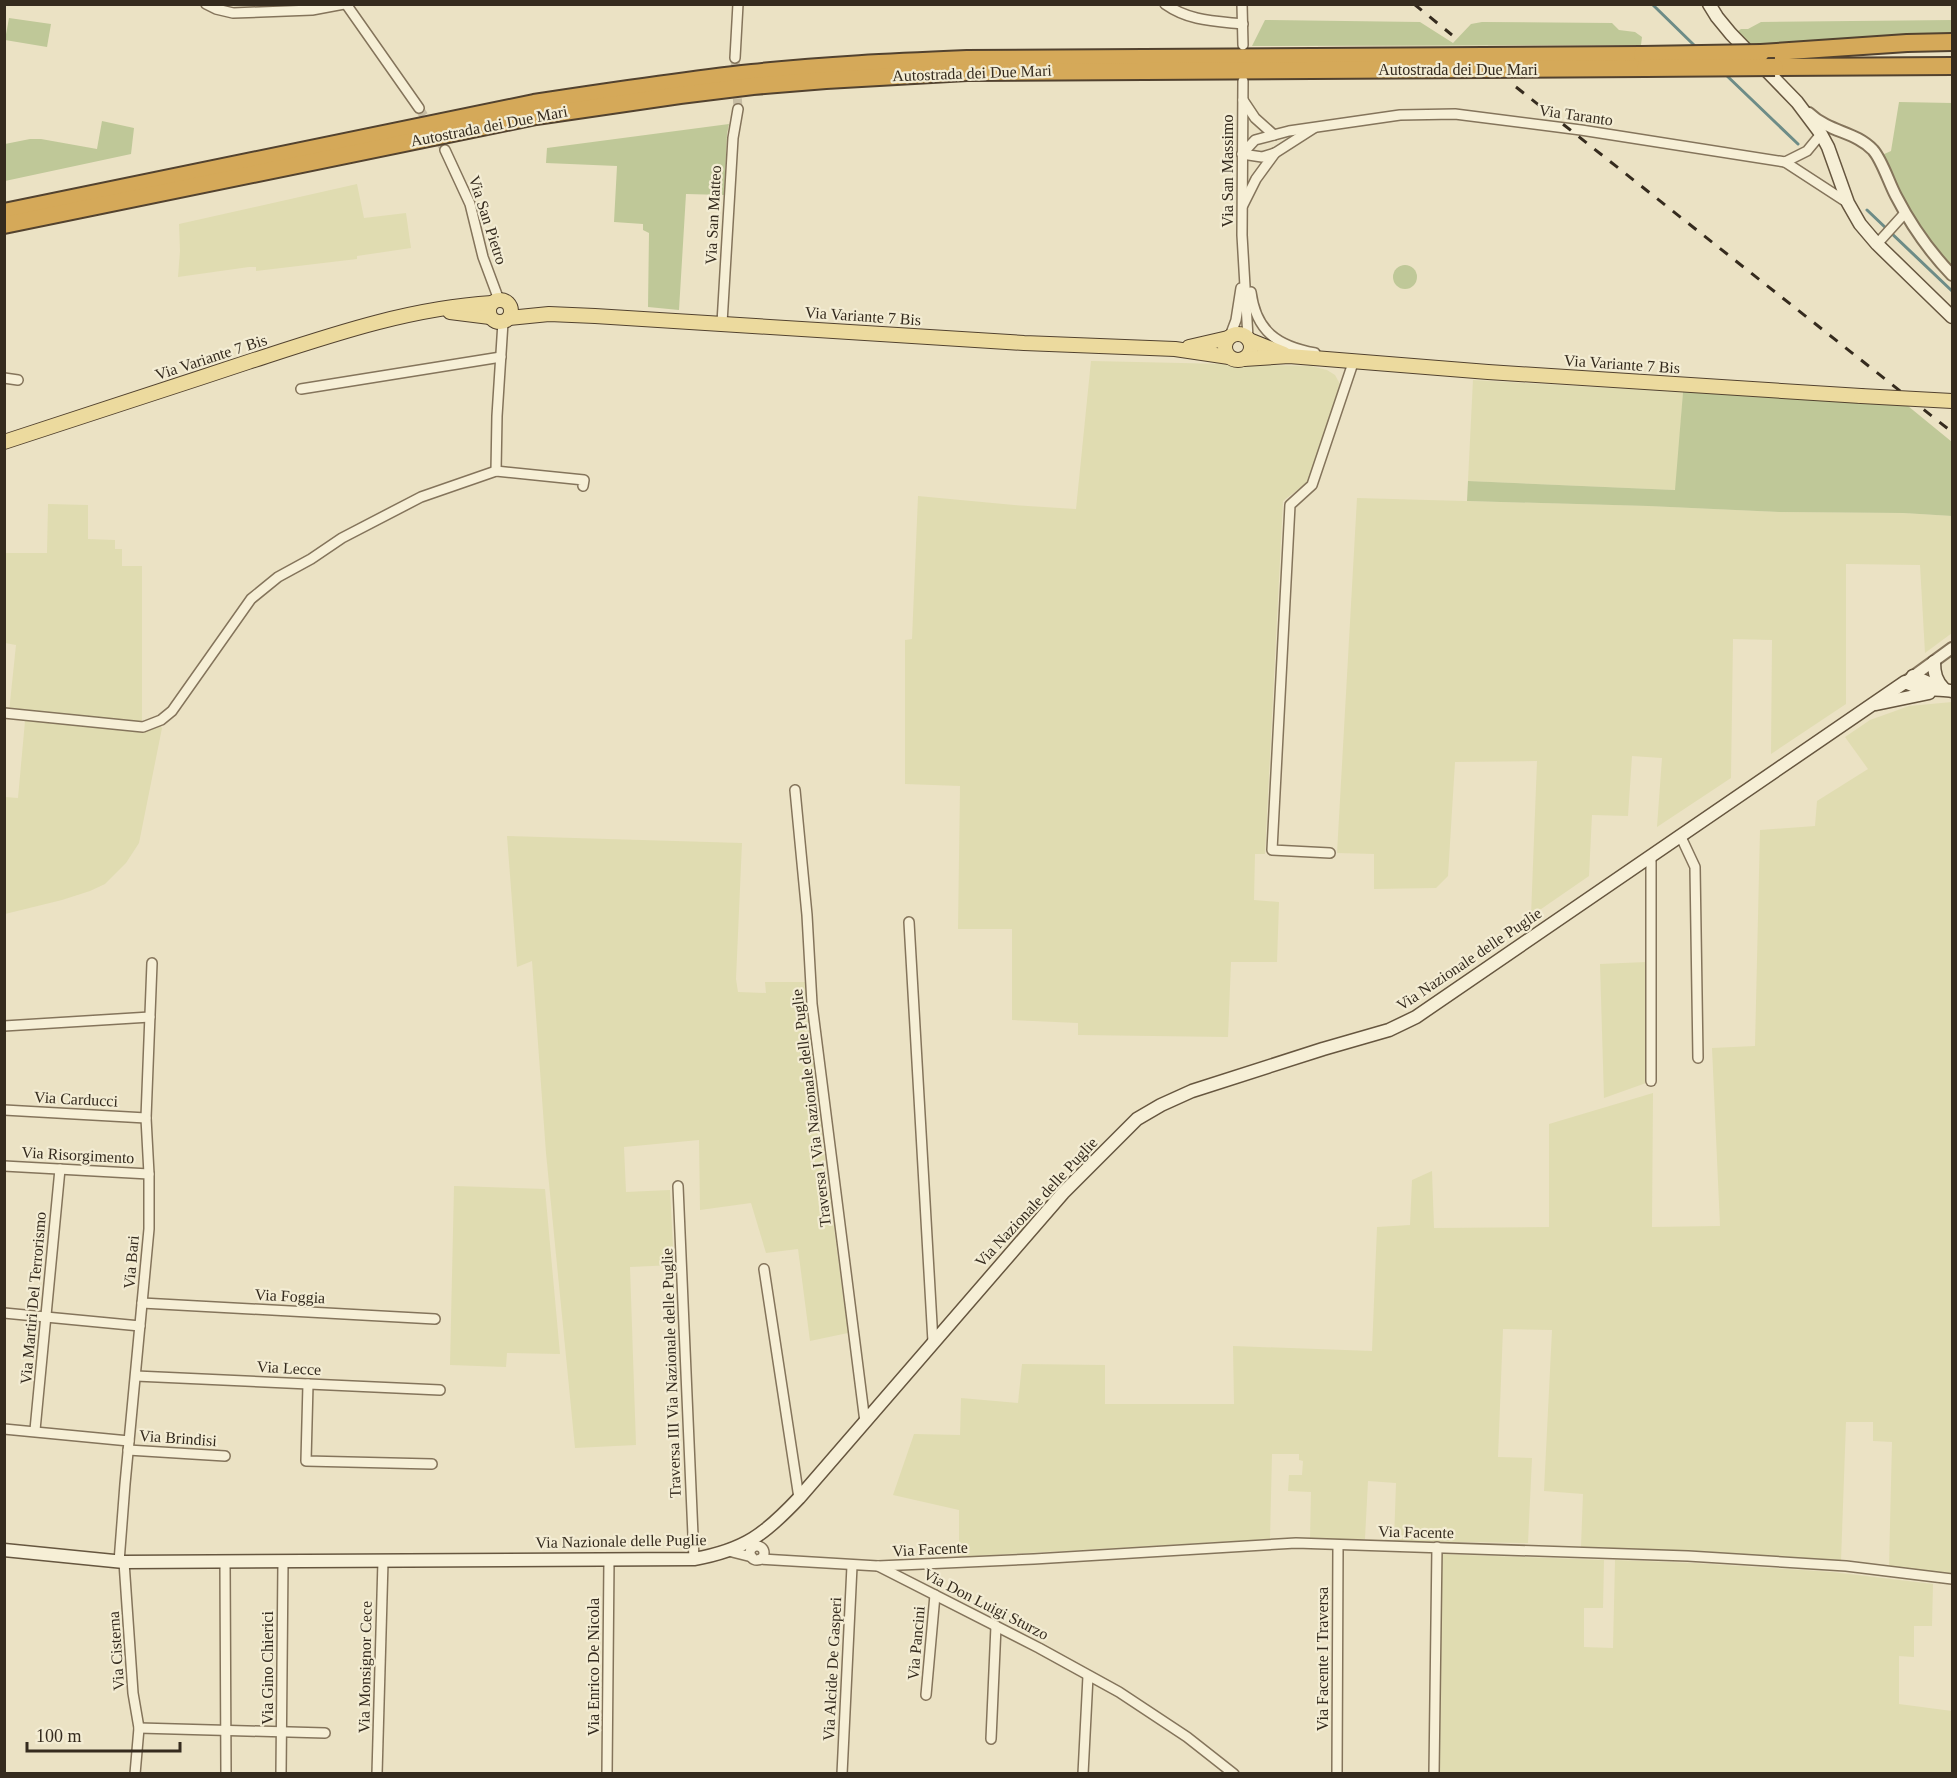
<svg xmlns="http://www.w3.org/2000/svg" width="1957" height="1778" font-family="'Times New Roman',serif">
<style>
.farmland{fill:#e0dcb1}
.green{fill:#bfc898}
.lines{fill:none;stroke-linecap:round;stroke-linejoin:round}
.stream{stroke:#6d8c87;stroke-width:3}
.minor-tunnel{stroke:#c7bda3;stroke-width:9;stroke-dasharray:9 4.5;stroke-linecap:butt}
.minor-casing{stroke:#84745b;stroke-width:12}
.tertiary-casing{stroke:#84745b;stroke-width:14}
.secondary-casing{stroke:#66563f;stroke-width:15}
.primary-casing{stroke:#52422f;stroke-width:16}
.motorway-casing{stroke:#52422f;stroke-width:20}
.minor{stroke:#f6efd6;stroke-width:9}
.tertiary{stroke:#f6efd6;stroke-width:10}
.secondary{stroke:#f6efd6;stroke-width:12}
.primary{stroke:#ecda9e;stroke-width:14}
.motorway{stroke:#d5a959;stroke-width:16}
.rail{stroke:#352b1e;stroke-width:3;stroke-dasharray:10 10;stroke-linecap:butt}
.primary-bridge-casing{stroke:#52422f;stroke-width:16;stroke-linecap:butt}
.motorway-bridge-casing{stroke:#52422f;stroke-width:20;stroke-linecap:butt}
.primary-bridge{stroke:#ecda9e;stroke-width:14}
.motorway-bridge{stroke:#d5a959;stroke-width:16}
.labels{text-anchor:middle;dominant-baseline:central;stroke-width:4.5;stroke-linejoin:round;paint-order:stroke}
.street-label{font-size:16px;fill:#352b1e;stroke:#f3ecd3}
</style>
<rect width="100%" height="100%" fill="#ebe2c4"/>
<g class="farmland">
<path d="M 357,184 L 364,218 L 406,213 L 411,248 L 357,256 L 357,259 L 256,271 L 256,267 L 249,267 L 178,277 L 180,251 L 179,224 Z"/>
<path d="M 1091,361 L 1311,366 L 1327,370 L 1335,375 L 1340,384 L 1310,480 L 1283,501 L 1265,854 L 1255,854 L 1254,900 L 1279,902 L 1277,962 L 1231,962 L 1228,1037 L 1078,1035 L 1078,1023 L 1012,1020 L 1012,929 L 958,929 L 960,786 L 905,784 L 905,640 L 912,639 L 918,496 L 1014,505 L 1076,509 Z"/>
<path d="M 1473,380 L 1683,392 L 1676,490 L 1468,481 Z"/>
<path d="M 1357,498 L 1648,506 L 1779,512 L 1903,513 L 1952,516 L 1952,633 L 1925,653 L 1920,565 L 1846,564 L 1846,704 L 1771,754 L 1772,640 L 1733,639 L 1731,778 L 1657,827 L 1662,758 L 1632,756 L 1628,816 L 1592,815 L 1589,876 L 1531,916 L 1537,761 L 1455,762 L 1448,876 L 1436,888 L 1374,889 L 1374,854 L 1337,853 Z"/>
<path d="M 48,504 L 88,505 L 88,539 L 115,540 L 115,549 L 122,549 L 122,566 L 142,566 L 142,722 L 87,720 L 9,712 L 16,645 L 5,643 L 4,553 L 47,553 Z"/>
<path d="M 1952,702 L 1952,1574 L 1889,1567 L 1892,1442 L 1873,1441 L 1873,1422 L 1846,1422 L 1841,1561 L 1711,1552 L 1581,1547 L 1583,1494 L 1544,1491 L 1552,1330 L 1503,1329 L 1498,1457 L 1532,1458 L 1528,1543 L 1394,1541 L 1396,1483 L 1368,1481 L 1365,1539 L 1310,1539 L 1311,1492 L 1288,1491 L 1289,1475 L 1302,1475 L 1303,1461 L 1299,1460 L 1299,1454 L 1272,1454 L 1270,1539 L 959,1557 L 959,1510 L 893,1495 L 914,1434 L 960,1435 L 961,1398 L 1018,1403 L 1022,1364 L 1105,1365 L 1105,1404 L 1234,1404 L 1233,1346 L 1372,1351 L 1377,1227 L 1410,1225 L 1412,1180 L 1432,1171 L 1434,1228 L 1549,1227 L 1549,1124 L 1653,1093 L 1652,1227 L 1720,1226 L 1712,1048 L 1755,1046 L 1760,830 L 1815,826 L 1817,801 L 1868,769 L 1845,737 L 1870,720 L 1909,706 Z"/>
<path d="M 25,721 L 142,731 L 158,724 L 162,728 L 139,843 L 126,863 L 105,884 L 90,891 L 62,900 L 5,914 L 4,797 L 18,798 Z"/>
<path d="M 507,836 L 742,843 L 736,979 L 738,992 L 766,993 L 765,982 L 806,982 L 825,1160 L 848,1333 L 810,1341 L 798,1249 L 766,1253 L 751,1203 L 700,1210 L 699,1140 L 624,1147 L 626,1192 L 670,1190 L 674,1265 L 630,1267 L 636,1445 L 575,1448 L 546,1153 L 532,961 L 517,967 Z"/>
<path d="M 1646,962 L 1646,1083 L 1604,1098 L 1600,964 Z"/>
<path d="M 454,1186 L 545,1189 L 560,1354 L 507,1353 L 506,1367 L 450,1365 Z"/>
<path d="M 1441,1554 L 1604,1560 L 1603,1608 L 1584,1608 L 1584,1647 L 1613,1648 L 1615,1560 L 1694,1563 L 1832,1572 L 1933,1584 L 1932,1626 L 1914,1626 L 1914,1657 L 1899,1656 L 1899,1704 L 1952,1711 L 1952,1773 L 1440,1774 Z"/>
</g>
<g class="green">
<path d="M 9,18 L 51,24 L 47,47 L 5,40 Z"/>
<path d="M 1265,20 L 1420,22 L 1453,43 L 1471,24 L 1482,22 L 1612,23 L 1619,30 L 1635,32 L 1642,37 L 1641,45 L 1252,46 Z"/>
<path d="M 1952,20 L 1952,36 L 1749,44 L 1738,31 L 1741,29 L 1748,29 L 1761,22 Z"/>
<path d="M 1899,102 L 1952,103 L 1952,269 L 1928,244 L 1912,218 L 1882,155 L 1891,151 Z"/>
<path d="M 102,121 L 134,128 L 131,154 L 5,181 L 5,144 L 30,139 L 41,139 L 97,149 Z"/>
<path d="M 729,124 L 727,134 L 724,195 L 686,194 L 679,310 L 648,307 L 649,233 L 643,230 L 643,224 L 614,222 L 617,166 L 546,163 L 547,148 Z"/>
<circle cx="1405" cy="277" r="12"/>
<path d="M 1683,392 L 1908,406 L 1952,442 L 1952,516 L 1903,513 L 1779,512 L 1648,506 L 1467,501 L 1468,481 L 1675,490 Z"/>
</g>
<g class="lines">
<g class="stream">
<path d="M 1652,4 L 1696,47"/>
<path d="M 1725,74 L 1798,144"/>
<path d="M 1867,210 L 1952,291"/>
</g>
<g class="minor-tunnel">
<path d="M 735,58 L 738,109"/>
<path d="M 419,108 L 445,150"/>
</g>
<defs>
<g id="minor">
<path d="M 206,4 L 216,9 L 233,13 L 312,10 L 344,4"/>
<path d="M 346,4 L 419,108"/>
<path d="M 1165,4 C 1189,21 1214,21 1243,24"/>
<path d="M 1242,4 L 1243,45"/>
<path d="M 735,58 L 738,4"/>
<path d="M 1243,81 L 1242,235 L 1248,338"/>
<path d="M 1243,100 L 1255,118 L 1274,135"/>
<path d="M 445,150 L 470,204 L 483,257 L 499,300"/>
<path d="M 1242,154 L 1255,140 L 1289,131 L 1400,115 L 1455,114 L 1581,130 L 1785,162 L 1807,151 L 1821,134"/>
<path d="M 1242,154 L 1262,157 L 1275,153 L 1314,128"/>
<path d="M 1785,162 L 1848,203"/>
<path d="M 1243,205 L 1256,179 L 1275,153"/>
<path d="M 1877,244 L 1905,213"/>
<path d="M 1251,292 C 1256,331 1277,346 1315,353"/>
<path d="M 722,323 L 733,138 L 738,109"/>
<path d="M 1230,336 L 1236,320 L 1241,288"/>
<path d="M 4,378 L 18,380"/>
<path d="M 301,389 L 501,357"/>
<path d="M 496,471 L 497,416 L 503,322"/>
<path d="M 4,713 L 143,727 L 161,720 L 172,711 L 251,599 L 278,577 L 311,559 L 342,538 L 421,497 L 496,471 L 584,480 L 583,486"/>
<path d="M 795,790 L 807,915 L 812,1004 L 865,1422"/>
<path d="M 1680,835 L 1695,867 L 1698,1058"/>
<path d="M 1330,853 L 1272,850 L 1290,505 L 1312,485 L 1354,360"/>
<path d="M 1651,856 L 1651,1081"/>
<path d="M 909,922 L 933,1342"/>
<path d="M 4,1026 L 150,1017"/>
<path d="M 4,1110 L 146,1118"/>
<path d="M 4,1166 L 149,1174"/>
<path d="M 678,1186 L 694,1559"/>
<path d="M 764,1269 L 799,1498"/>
<path d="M 142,1303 L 435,1319"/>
<path d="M 4,1313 L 140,1326"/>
<path d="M 136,1376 L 440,1390"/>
<path d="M 308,1384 L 306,1461 L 432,1464"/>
<path d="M 4,1429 L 129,1441"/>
<path d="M 35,1430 L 60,1169"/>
<path d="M 128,1450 L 225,1456"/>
<circle cx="757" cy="1553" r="7"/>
<path d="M 728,1551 L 752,1557"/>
<path d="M 760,1559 L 878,1566 L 1039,1648 L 1119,1692 L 1187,1737 L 1234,1774"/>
<path d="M 119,1562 L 125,1484 L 149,1229 L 149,1174 L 146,1118 L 152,963"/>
<path d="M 124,1562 L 133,1693 L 139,1728 L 135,1774"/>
<path d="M 225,1563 L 226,1774"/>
<path d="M 878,1566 L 1034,1559 L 1296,1543 L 1688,1556 L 1846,1566 L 1952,1579"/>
<path d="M 926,1695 L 935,1595"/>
<path d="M 139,1728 L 325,1733"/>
<path d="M 991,1739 L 996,1626"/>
<path d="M 281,1774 L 283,1562"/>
<path d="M 377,1774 L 383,1561"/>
<path d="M 607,1774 L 609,1560"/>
<path d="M 842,1774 L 852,1566"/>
<path d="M 1083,1774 L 1088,1676"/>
<path d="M 1337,1774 L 1338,1545"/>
<path d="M 1434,1774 L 1437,1547"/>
</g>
<g id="tertiary">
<path d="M 1809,113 C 1830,133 1855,131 1873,150 C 1882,160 1889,183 1896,196 C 1912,227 1928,250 1952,275"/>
<path d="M 1908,680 L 1952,648"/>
</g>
<g id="secondary">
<path d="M 1709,4 L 1717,17 L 1731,34 L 1797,102 L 1821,134 L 1828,147 L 1848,203 L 1860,224 L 1877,244 L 1952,317"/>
<path d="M 1934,662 C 1934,673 1936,681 1944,689"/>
<path d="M 1913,676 L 1933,685"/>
<path d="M 1876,704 L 1929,693"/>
<path d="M 4,1550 L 124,1562 L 694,1559 C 745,1550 765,1534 799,1498 L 1063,1193 L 1137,1119 L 1161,1105 L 1192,1091 L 1323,1049 L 1389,1030 L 1416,1017 L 1905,682 C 1920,690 1936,689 1952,691"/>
</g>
<g id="primary">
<circle cx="500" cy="311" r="11"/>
<path d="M 450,312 L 490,317"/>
<path d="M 509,318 L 549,314 L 595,316 L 1024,343 L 1175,349 L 1229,357"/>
<circle cx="1238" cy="347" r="13"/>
<path d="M 1249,340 L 1284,354"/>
<path d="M 1189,347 L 1228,338"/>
<path d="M 1244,359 L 1289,356 L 1488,372 L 1861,396"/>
<path d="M 4,442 C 86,415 167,389 248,362 C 328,336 408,308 492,303"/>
</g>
<g id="motorway">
<path d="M 1761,53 L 1907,43 L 1952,42"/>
<path d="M 1775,67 L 1952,66"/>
<path d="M 4,212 L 534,103 C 606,92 679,81 752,73 C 823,65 895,62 967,59 L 1642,55"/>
<path d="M 4,225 L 536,116 L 680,95 L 753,86 L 826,80 L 967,72 L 1645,68"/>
</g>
</defs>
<use href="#minor" class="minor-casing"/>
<use href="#tertiary" class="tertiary-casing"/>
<use href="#secondary" class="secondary-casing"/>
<use href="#primary" class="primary-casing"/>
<use href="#motorway" class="motorway-casing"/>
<use href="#minor" class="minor"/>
<use href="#tertiary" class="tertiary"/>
<use href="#secondary" class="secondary"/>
<use href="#primary" class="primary"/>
<use href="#motorway" class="motorway"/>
<g class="rail">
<path d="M 1414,4 L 1452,35"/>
<path d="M 1516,87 L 1952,432"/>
</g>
<defs>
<path id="primary-bridge" d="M 1861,396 L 1952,401"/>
<g id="motorway-bridge">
<path d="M 1642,55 L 1761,53"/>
<path d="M 1645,68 L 1775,67"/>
</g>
</defs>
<use href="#primary-bridge" class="primary-bridge-casing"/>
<use href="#motorway-bridge" class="motorway-bridge-casing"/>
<use href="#primary-bridge" class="primary-bridge"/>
<use href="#motorway-bridge" class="motorway-bridge"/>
</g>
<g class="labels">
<g class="street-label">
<text x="1458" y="69">Autostrada dei Due Mari</text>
<text transform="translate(972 73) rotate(-2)">Autostrada dei Due Mari</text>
<text transform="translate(1576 115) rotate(8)">Via Taranto</text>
<text transform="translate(489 126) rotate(-11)">Autostrada dei Due Mari</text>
<text transform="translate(1227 171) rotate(-90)">Via San Massimo</text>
<text transform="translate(713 215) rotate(-87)">Via San Matteo</text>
<text transform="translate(488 220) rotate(72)">Via San Pietro</text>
<text transform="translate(863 316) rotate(4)">Via Variante 7 Bis</text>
<text transform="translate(211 357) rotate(-18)">Via Variante 7 Bis</text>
<text transform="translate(1622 364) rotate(4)">Via Variante 7 Bis</text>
<text transform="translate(1469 959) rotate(-34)">Via Nazionale delle Puglie</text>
<text transform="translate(76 1099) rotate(3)">Via Carducci</text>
<text transform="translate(811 1108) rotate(-97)">Traversa I Via Nazionale delle Puglie</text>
<text transform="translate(78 1155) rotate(3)">Via Risorgimento</text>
<text transform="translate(1036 1202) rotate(-47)">Via Nazionale delle Puglie</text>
<text transform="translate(131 1262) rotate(-85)">Via Bari</text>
<text transform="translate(290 1296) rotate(3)">Via Foggia</text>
<text transform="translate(33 1298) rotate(-85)">Via Martiri Del Terrorismo</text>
<text transform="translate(289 1368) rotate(3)">Via Lecce</text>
<text transform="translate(671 1373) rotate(-92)">Traversa III Via Nazionale delle Puglie</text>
<text transform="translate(178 1438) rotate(4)">Via Brindisi</text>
<text transform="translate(1416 1532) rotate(1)">Via Facente</text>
<text transform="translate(621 1541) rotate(-1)">Via Nazionale delle Puglie</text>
<text transform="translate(930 1549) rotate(-3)">Via Facente</text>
<text transform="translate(986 1604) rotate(27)">Via Don Luigi Sturzo</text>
<text transform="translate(916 1643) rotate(-85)">Via Pancini</text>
<text transform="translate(116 1651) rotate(-94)">Via Cisterna</text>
<text transform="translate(1322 1659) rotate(-90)">Via Facente I Traversa</text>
<text transform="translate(365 1667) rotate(-89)">Via Monsignor Cece</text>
<text transform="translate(593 1667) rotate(-90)">Via Enrico De Nicola</text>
<text transform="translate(267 1668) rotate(-90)">Via Gino Chierici</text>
<text transform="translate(832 1669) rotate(-87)">Via Alcide De Gasperi</text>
</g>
</g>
<rect width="1957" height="1778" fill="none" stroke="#352b1e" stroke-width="12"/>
<path d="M27 1742v9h153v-9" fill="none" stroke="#352b1e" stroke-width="3"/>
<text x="36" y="1742" font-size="18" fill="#352b1e" stroke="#f3ecd3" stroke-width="4.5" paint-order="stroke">100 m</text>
</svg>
